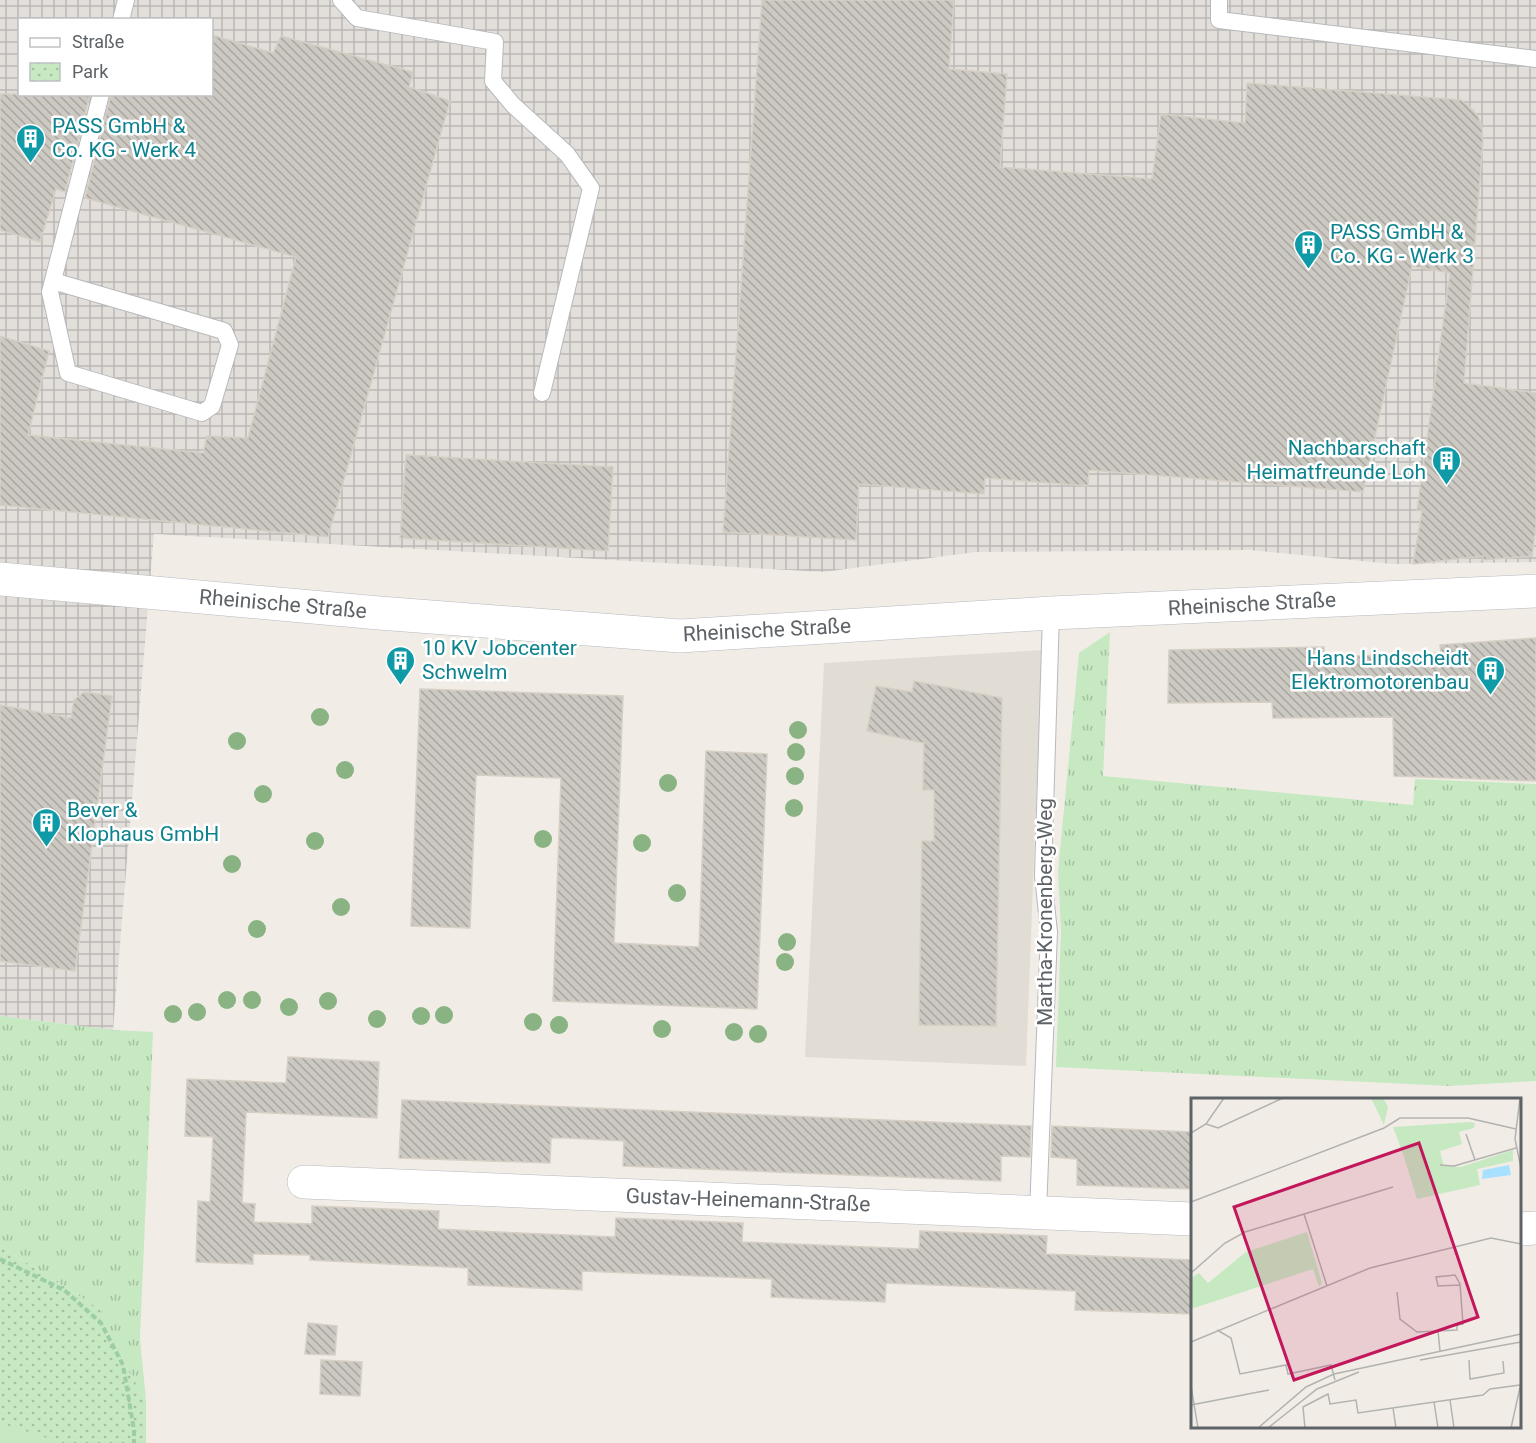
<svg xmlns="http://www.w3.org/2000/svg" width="1536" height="1443" font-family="Roboto,sans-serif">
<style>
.industrial{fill:url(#industrial-grid);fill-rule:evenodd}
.education{fill:#e1dcd4}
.grass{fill:url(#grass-tufts)}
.park{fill:url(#park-dots)}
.pitch{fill:#c6e9c2}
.building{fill:url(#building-back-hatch);stroke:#d6cfc4;stroke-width:1.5}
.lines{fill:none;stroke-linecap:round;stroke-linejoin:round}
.service-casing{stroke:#b7b9bd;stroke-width:18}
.minor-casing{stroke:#b7b9bd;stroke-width:34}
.path{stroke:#9ccda5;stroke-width:4;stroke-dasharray:6 3;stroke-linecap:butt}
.service{stroke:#fff;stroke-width:16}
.minor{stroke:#fff;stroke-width:33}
.tree{fill:#89b382}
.labels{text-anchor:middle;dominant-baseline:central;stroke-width:5;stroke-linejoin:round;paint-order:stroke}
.culture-label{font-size:21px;fill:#0d838f;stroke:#fff;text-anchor:start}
.street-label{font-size:21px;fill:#5e6367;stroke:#fff}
.inset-road{fill:none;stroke:#b2b2af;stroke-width:1.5}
.view{fill:#c2185b;fill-opacity:0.15;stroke:#c2185b;stroke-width:3}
.inset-edge{fill:none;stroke:#5e6367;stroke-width:3}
</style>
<defs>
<pattern id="industrial-grid" width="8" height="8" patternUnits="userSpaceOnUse" patternTransform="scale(1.5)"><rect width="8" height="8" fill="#e2dfdb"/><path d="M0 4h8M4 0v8" fill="none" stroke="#bab8b5"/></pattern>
<pattern id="grass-tufts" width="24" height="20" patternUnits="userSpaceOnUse" patternTransform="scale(1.5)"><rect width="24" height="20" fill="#c6e9c2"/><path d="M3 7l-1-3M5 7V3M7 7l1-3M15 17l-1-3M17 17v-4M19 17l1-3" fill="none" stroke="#a4c0a1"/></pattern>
<pattern id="park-dots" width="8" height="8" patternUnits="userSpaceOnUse" patternTransform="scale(1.5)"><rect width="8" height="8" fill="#c6e9c2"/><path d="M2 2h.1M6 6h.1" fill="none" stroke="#a4c0a1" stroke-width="1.8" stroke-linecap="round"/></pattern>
<pattern id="building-back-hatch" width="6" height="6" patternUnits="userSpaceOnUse" patternTransform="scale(1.5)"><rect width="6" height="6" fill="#ccc8c2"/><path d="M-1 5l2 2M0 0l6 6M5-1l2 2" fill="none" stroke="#a9a6a1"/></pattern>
</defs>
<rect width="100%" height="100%" fill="#f1ede6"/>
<path class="industrial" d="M 0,0 L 1536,0 L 1536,562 L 1392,564 L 1250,550 L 976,552 L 823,572 L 154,534 L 113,1030 L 0,1016 ZM 20,20 L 212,20 L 212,94 L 20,94 Z"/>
<path class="education" d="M 1042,650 L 1026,1066 L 805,1057 L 824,663 Z"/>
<g class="grass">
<path d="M 1110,632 L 1103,776 L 1413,805 L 1415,779 L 1536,784 L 1536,1081 L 1450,1086 L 1056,1067 L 1061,930 L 1058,871 L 1079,653 Z"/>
<path d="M 0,1016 L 113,1030 L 153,1032 L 140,1339 L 146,1400 L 113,1346 L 101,1310 L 0,1246 Z"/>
</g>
<path class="park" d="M 0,1246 L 101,1310 L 113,1346 L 146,1400 L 146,1443 L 0,1443 Z"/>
<path class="pitch" d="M 0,1423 L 63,1443 L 0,1443 Z"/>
<g class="building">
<path d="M 762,0 L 954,0 L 949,69 L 1007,74 L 1000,167 L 1152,179 L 1161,114 L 1245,123 L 1247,83 L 1461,100 L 1469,106 L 1478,116 L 1482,127 L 1483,141 L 1464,383 L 1536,393 L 1536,526 L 1532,556 L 1482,560 L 1483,556 L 1413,564 L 1422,511 L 1417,510 L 1450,273 L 1412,266 L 1363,492 L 1089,470 L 1088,486 L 985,478 L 984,494 L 859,484 L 856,540 L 723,532 Z"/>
<path d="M 212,35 L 273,53 L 281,36 L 413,72 L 409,87 L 450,101 L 328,537 L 0,505 L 0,336 L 49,351 L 28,435 L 203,453 L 207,436 L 248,438 L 296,257 L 85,198 L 111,94 L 212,94 Z"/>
<path d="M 0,94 L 90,94 L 65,192 L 56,189 L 40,242 L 0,230 Z"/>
<path d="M 406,455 L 613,467 L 608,551 L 400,538 Z"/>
<path d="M 1536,638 L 1536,781 L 1394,776 L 1393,717 L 1273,718 L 1272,702 L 1168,703 L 1169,650 L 1324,647 L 1324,657 L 1441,653 L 1440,645 Z"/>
<path d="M 914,681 L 1002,698 L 996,1026 L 919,1025 L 922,841 L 934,841 L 934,790 L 923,790 L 924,743 L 867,731 L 876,686 L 912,692 Z"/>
<path d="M 420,689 L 623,696 L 614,943 L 699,947 L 706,751 L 767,754 L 757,1009 L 553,1001 L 561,778 L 476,775 L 470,928 L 411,926 Z"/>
<path d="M 84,692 L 112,696 L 75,971 L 0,961 L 0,705 L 71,718 L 74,700 Z"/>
<path d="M 288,1057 L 379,1062 L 377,1118 L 246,1112 L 242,1203 L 255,1204 L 254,1222 L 312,1224 L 312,1206 L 439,1211 L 438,1229 L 498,1232 L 615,1237 L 616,1218 L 743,1223 L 742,1242 L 919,1249 L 920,1231 L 1047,1236 L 1046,1254 L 1192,1260 L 1192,1314 L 1075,1310 L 1076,1291 L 886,1283 L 885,1302 L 771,1297 L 772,1279 L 582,1271 L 582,1290 L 468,1285 L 468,1268 L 310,1260 L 310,1255 L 253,1254 L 253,1264 L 196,1262 L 198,1201 L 210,1202 L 213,1137 L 185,1136 L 187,1079 L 286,1083 Z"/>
<path d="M 402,1100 L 1031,1126 L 1030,1157 L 1001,1156 L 1001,1181 L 623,1166 L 624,1141 L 567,1138 L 551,1138 L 550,1163 L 399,1158 Z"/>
<path d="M 1052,1126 L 1192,1132 L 1192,1189 L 1077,1185 L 1077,1159 L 1051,1157 Z"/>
<path d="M 308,1323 L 337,1326 L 335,1355 L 305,1354 Z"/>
<path d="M 321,1360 L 362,1362 L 360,1396 L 320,1394 Z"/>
</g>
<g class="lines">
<defs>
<g id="service">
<path d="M 341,0 L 357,18 L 495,42 L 493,81 L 513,105 L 567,154 L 591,188 L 542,393"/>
<path d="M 1219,0 L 1219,20 L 1536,59"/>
<path d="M 121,20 L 126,0"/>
<path d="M 53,281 L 224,331 L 230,345 L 212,406 L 202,413 L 68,373 L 50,292 L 101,94"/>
<path d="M 1038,1212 L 1049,932 L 1043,876 L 1051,613"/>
</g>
<g id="minor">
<path d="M 0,579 L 379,613 L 680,636 L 1051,613 L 1536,591"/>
<path d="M 304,1182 L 1192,1219"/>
<path d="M 1520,1229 L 1536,1228"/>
</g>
</defs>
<use href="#service" class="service-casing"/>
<use href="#minor" class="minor-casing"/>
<path class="path" d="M 0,1259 L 64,1290 L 101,1323 L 123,1365 L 134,1430 L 134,1443"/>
<use href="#service" class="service"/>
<use href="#minor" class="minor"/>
</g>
<g class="tree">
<circle cx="320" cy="717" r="9"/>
<circle cx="798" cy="730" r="9"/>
<circle cx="237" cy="741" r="9"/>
<circle cx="796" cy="752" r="9"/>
<circle cx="345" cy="770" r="9"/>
<circle cx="795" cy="776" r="9"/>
<circle cx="668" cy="783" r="9"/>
<circle cx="263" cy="794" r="9"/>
<circle cx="794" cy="808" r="9"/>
<circle cx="543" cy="839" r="9"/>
<circle cx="315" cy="841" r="9"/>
<circle cx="642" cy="843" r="9"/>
<circle cx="232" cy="864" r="9"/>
<circle cx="677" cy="893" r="9"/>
<circle cx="341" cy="907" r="9"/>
<circle cx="257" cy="929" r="9"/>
<circle cx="787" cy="942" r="9"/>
<circle cx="785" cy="962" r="9"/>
<circle cx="227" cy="1000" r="9"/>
<circle cx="252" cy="1000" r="9"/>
<circle cx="328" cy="1001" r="9"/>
<circle cx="289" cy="1007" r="9"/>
<circle cx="197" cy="1012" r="9"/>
<circle cx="173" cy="1014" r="9"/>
<circle cx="444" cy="1015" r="9"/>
<circle cx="421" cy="1016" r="9"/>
<circle cx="377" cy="1019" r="9"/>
<circle cx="533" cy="1022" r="9"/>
<circle cx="559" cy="1025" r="9"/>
<circle cx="662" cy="1029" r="9"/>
<circle cx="734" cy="1032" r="9"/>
<circle cx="758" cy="1034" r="9"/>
</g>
<defs>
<symbol id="building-pin" viewBox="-11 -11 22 30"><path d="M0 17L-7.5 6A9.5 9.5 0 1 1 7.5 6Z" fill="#0f9aa8" stroke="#fff"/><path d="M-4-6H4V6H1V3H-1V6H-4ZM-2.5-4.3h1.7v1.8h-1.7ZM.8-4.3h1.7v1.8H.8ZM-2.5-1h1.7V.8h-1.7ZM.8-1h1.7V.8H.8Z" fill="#fff"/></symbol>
</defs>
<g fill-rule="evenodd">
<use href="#building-pin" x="14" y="122" width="33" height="45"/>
<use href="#building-pin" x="1292" y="228" width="33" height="45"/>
<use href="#building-pin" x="1430" y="444" width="33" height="45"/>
<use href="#building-pin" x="384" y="644" width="33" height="45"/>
<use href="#building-pin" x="1474" y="654" width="33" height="45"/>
<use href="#building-pin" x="30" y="806" width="33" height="45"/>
</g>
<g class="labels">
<g class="culture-label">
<text x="52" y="126">PASS GmbH &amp;<tspan x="52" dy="24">Co. KG - Werk 4</tspan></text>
<text x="1330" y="232">PASS GmbH &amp;<tspan x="1330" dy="24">Co. KG - Werk 3</tspan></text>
<text x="1426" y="448" text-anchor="end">Nachbarschaft<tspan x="1426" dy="24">Heimatfreunde Loh</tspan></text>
<text x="422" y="648">10 KV Jobcenter<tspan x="422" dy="24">Schwelm</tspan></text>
<text x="1469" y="658" text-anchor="end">Hans Lindscheidt<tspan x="1469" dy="24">Elektromotorenbau</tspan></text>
<text x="67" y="810">Bever &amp;<tspan x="67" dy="24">Klophaus GmbH</tspan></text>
</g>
<g class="street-label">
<text transform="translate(283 604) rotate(5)">Rheinische Straße</text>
<text transform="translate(1252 604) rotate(-3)">Rheinische Straße</text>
<text transform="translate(767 630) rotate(-3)">Rheinische Straße</text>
<text transform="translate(1045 912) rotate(-90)">Martha-Kronenberg-Weg</text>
<text transform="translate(748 1200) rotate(2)">Gustav-Heinemann-Straße</text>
</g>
</g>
<g transform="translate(1191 1098)">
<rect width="330" height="330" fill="#f1ede6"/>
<path d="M 180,0 L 192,0 L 197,9 L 193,27 ZM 322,52 L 322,63 L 286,71 L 289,87 L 226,101 L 212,56 L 221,65 L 270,69 ZM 116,134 L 131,185 L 128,189 L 122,171 L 0,211 L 0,180 L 8,175 L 17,185 L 55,154 Z" fill="#c6e9c2"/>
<path d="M 278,24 L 284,25 L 283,30 L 268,34 L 271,46 L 249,53 L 253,69 L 221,65 L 212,56 L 202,29 Z" fill="#c6e9c2"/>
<path d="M 215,33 L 242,33 L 243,48 L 215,48 Z" fill="#c6e9c2"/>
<path d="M 318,67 L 320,77 L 291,81 L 292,72 Z" fill="#a8e1ff"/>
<path class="inset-road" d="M 329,0 L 324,41 L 330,70M 15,26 L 27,30 L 92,0M 0,35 L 15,26 L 33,0M 275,36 L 284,62M 249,67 L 263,68 L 325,50M 0,104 L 193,30 L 209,20 L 277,20 L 325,31M 113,116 L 136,188M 0,175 L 34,145 L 54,134 L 202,89M 206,194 L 209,221 L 226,234 L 247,233M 26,232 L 40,240 L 49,276 L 95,267 L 97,276 L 140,267 L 144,282M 0,244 L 179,170 L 300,140 L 330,146M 249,253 L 247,233 L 266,232 L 266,227 L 272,226 L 269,186 L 264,177 L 245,179 L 247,188 L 269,187M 229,262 L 330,244M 278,262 L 279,281 L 313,275 L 312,263M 0,288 L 7,330M 259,302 L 263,330M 243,304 L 247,330M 0,307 L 78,292M 202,310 L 205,330M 67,330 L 115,289 L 143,276 L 330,236M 77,330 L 126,291 L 168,274M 114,330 L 112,309 L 137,296 L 139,306 L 165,302 L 167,315 L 292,297 L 299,291 L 329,287M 320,330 L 330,285"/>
<path class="view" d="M 228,45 L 287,219 L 103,282 L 43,109 Z"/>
<rect width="330" height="330" class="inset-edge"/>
</g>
<rect x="18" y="18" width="195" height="78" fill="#ffffff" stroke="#bfc1c2" stroke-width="1.5"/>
<rect x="30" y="38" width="30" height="9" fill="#ffffff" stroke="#bfc1c2" stroke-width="1.5"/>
<text x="72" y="48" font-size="18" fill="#5e6367">Straße</text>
<rect x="30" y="63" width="30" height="18" fill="url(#park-dots)" stroke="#bfc1c2" stroke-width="1.5"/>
<text x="72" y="78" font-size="18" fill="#5e6367">Park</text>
</svg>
